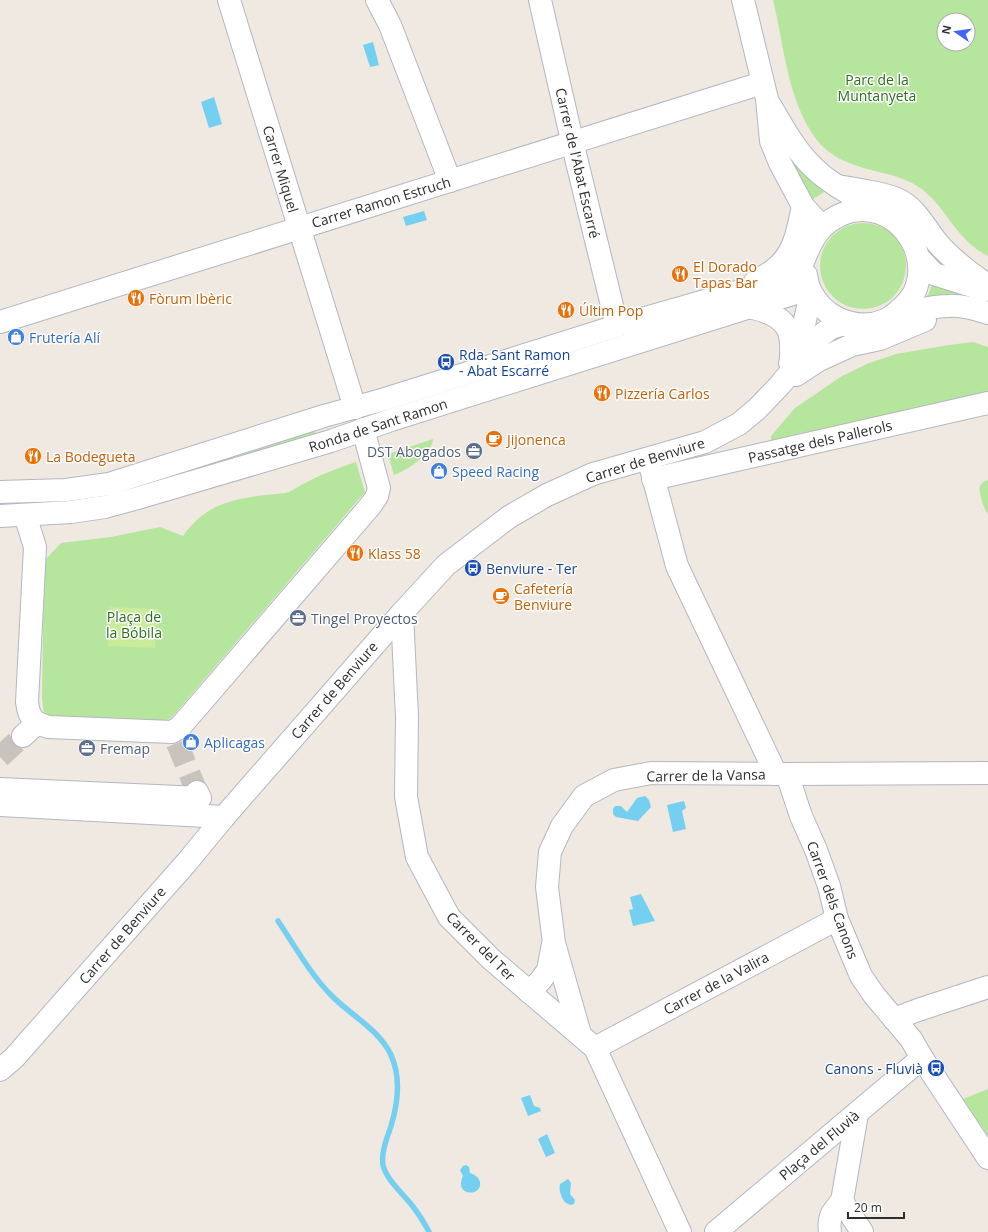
<svg xmlns="http://www.w3.org/2000/svg" width="988" height="1232" font-family="'Open Sans',sans-serif">
<style>
.green{fill:#b6e59e;fill-rule:evenodd}
.pitch{fill:#c9ec9a}
.water{fill:#75cff0}
.lines{fill:none;stroke-linecap:round;stroke-linejoin:round}
.stream{stroke:#75cff0;stroke-width:5.5}
.minor-tunnel{stroke:#c8c4bd;stroke-width:22;stroke-dasharray:22 11;stroke-linecap:butt}
.minor-casing{stroke:#b4b7c1;stroke-width:24}
.minor{stroke:#fff;stroke-width:22}
.labels{text-anchor:middle;dominant-baseline:central;stroke-width:3;stroke-linejoin:round;paint-order:stroke}
.park-label{font-size:14px;fill:#2c6e1b;stroke:#fff}
.street-label{font-size:14px;fill:#2e2e2e;stroke:#fff}
.food-label{font-size:14px;fill:#c56008;stroke:#fff;text-anchor:start}
.shop-label{font-size:14px;fill:#366cbe;stroke:#fff;text-anchor:start}
.transit-label{font-size:14px;fill:#164399;stroke:#fff;text-anchor:start}
.service-label{font-size:14px;fill:#4e5e75;stroke:#fff;text-anchor:start}
</style>
<rect width="100%" height="100%" fill="#efe9e1"/>
<g class="green">
<path d="M 773,0 L 988,0 L 988,256 C 956,240 949,211 923,190 C 901,173 872,173 847,162 C 834,157 821,147 814,136 C 787,97 784,45 773,0 ZM 944,20 L 968,20 L 968,44 L 944,44 Z"/>
<path d="M 788,155 L 803,172 L 824,192 L 813,199 L 794,174 Z"/>
<circle cx="863" cy="266" r="43"/>
<path d="M 932,284 L 988,301 L 988,307 L 924,300 L 929,293 Z"/>
<path d="M 973,342 L 988,347 L 988,395 L 771,444 L 771,436 L 795,408 L 842,376 L 869,363 L 896,354 L 949,345 Z"/>
<path d="M 315,430 L 316,436 L 105,498 L 18,507 L 17,500 Z"/>
<path d="M 433,439 C 431,456 408,469 394,475 L 388,454 Z"/>
<path d="M 356,462 L 365,492 L 172,717 L 163,722 L 44,715 L 42,698 L 44,561 L 61,543 L 111,537 L 160,527 L 183,536 C 205,505 229,500 265,495 C 272,494 282,494 289,492 C 294,490 300,485 305,483 C 322,474 338,468 356,462 Z"/>
<path d="M 988,480 L 988,514 C 984,510 978,491 980,486 C 982,482 985,481 988,480 Z"/>
<path d="M 988,1089 L 988,1136 L 963,1099 Z"/>
</g>
<path class="pitch" d="M 110,607 L 158,609 L 155,648 L 108,646 Z"/>
<g class="water">
<path d="M 373,42 L 379,65 L 370,67 L 363,45 Z"/>
<path d="M 214,97 L 222,124 L 209,128 L 201,102 Z"/>
<path d="M 424,211 L 427,220 L 406,226 L 403,217 Z"/>
<path d="M 645,796 L 649,800 L 651,807 L 638,821 L 616,817 L 613,814 L 613,809 L 615,806 L 621,806 L 627,812 L 637,798 Z"/>
<path d="M 684,801 L 686,808 L 682,811 L 686,829 L 673,832 L 667,805 Z"/>
<path d="M 641,894 L 655,921 L 633,926 L 629,910 L 633,909 L 630,897 Z"/>
<path d="M 530,1095 L 534,1106 L 540,1108 L 541,1111 L 528,1116 L 521,1098 Z"/>
<path d="M 547,1134 L 555,1153 L 546,1157 L 538,1139 Z"/>
<path d="M 463,1166 L 466,1165 L 469,1167 L 470,1173 C 475,1175 479,1177 480,1182 C 483,1197 453,1197 463,1176 L 460,1170 Z"/>
<path d="M 568,1179 L 571,1183 L 570,1194 L 575,1200 L 574,1204 C 564,1208 558,1192 560,1184 Z"/>
</g>
<g class="lines">
<path class="stream" d="M 278,921 C 295,946 310,974 331,995 C 350,1015 379,1029 391,1055 C 401,1077 398,1103 391,1126 C 387,1138 381,1152 383,1165 C 386,1179 402,1193 411,1204 C 418,1213 424,1222 429,1232"/>
<g class="minor-tunnel">
<path d="M 177,743 L 197,792"/>
<path d="M 0,757 L 23,736"/>
</g>
<defs>
<g id="minor">
<path d="M 229,0 L 355,408"/>
<path d="M 377,0 L 390,25 L 450,181"/>
<path d="M 540,0 L 576,158 L 617,326"/>
<path d="M 743,0 L 767,99 L 771,141 L 780,163 L 803,206 L 822,227"/>
<path d="M 770,105 C 783,127 796,152 815,169 C 825,179 838,187 850,194"/>
<path d="M 837,186 C 854,189 882,192 897,199 C 919,209 927,233 943,249 C 956,262 972,275 988,285"/>
<path d="M 918,257 L 934,274 L 985,290"/>
<path d="M 806,275 C 807,281 808,287 811,292 C 823,315 847,327 872,324 C 878,323 884,320 889,319 C 908,313 929,306 949,306 C 962,305 976,309 988,313"/>
<path d="M 755,282 C 762,277 770,274 776,268 C 795,253 798,229 803,206"/>
<path d="M 750,307 C 765,311 783,316 789,332 C 792,340 791,350 791,358"/>
<path d="M 0,322 L 762,83"/>
<path d="M 790,363 L 802,333 L 811,294"/>
<path d="M 796,375 L 819,360 L 852,345 L 880,339 L 925,320"/>
<path d="M 650,465 L 677,566 L 776,774"/>
<path d="M 653,479 L 988,403"/>
<path d="M 0,492 L 66,490 L 109,484 L 324,416 L 385,399 L 617,326 L 786,278 C 807,266 802,258 813,240 C 820,227 833,217 848,212 C 894,199 934,251 914,293 C 908,304 898,312 888,319"/>
<path d="M 25,515 L 35,547 L 27,702 C 29,718 33,723 49,727 L 172,732 L 180,727 L 371,505 L 377,496 L 379,488 L 363,429"/>
<path d="M 0,516 L 71,512 L 105,507 L 138,498 L 331,441 L 391,420 L 750,307 L 809,289"/>
<path d="M 402,613 L 407,717 L 406,797 L 417,857 L 449,917 L 491,959 L 595,1048 L 680,1232"/>
<path d="M 23,736 L 37,723"/>
<path d="M 787,774 L 801,816 L 816,850 L 829,886 L 837,919 L 861,976 L 874,995 L 911,1039 L 922,1058 L 988,1158"/>
<path d="M 0,789 L 200,798 L 197,792"/>
<path d="M 0,805 L 224,817"/>
<path d="M 529,992 L 541,980 L 548,970 L 553,944"/>
<path d="M 894,1019 L 918,1010 L 988,987"/>
<path d="M 580,1034 L 554,943 L 547,887 L 550,852 L 562,826 L 584,796 L 614,780 L 651,773 L 787,774 L 988,773"/>
<path d="M 595,1048 L 837,919"/>
<path d="M 0,1070 L 14,1058 L 187,862 L 224,817 L 402,613 L 446,565 L 509,517 L 547,495 L 593,474 L 705,442 L 739,424 L 757,409 L 780,385 L 820,336 L 831,328 L 841,325 L 857,325"/>
<path d="M 857,1114 L 842,1201 L 862,1232"/>
<path d="M 716,1232 L 922,1058"/>
<path d="M 830,1232 C 828,1217 832,1212 842,1201"/>
</g>
</defs>
<use href="#minor" class="minor-casing"/>
<use href="#minor" class="minor"/>
</g>
<defs>
<symbol id="restaurant-disc" viewBox="-11 -11 22 22"><circle r="9.5" fill="#e8710a" stroke="#fff"/><path d="M-5-6h1v4h1v-4h1v4h1v-4h1v5L-1.5 .5V6h-2V.5L-5-1ZM5-6V6H3V1.5H1.5Q1.5-4 5-6Z" fill="#fff"/></symbol>
<symbol id="shop-disc" viewBox="-11 -11 22 22"><circle r="9.5" fill="#3f7fe0" stroke="#fff"/><path d="M-5-2.5h2.3a2.7 3.5 0 0 1 5.4 0H5L5.5 6h-11ZM-1.5-2.5h3a1.5 2.3 0 0 0-3 0Z" fill="#fff"/></symbol>
<symbol id="bus-disc" viewBox="-11 -11 22 22"><circle r="9.5" fill="#1a4fb4" stroke="#fff"/><path d="M-5-6H5V4H4V6H2V4H-2V6H-4V4H-5ZM-3.5-4V0h7V-4ZM-3.5 1.2v1.5H-2V1.2ZM2 1.2v1.5H3.5V1.2Z" fill="#fff"/></symbol>
<symbol id="cafe-disc" viewBox="-11 -11 22 22"><circle r="9.5" fill="#e8710a" stroke="#fff"/><path d="M-5.5-4.5H6V0H3Q3 3.5 0 3.5H-2.5Q-5.5 3.5-5.5 0ZM3-3.2v2h1.7v-2ZM-6 4.5H4V6H-6Z" fill="#fff"/></symbol>
<symbol id="office-disc" viewBox="-11 -11 22 22"><circle r="9.5" fill="#5c6f8a" stroke="#fff"/><path d="M-6-3h4V-5.5h4V-3h4V5H-6ZM-1-4.5V-3h2v-1.5ZM-6 0V1H6V0Z" fill="#fff"/></symbol>
</defs>
<g fill-rule="evenodd">
<use href="#restaurant-disc" x="670" y="264" width="20" height="20"/>
<use href="#restaurant-disc" x="126" y="288" width="20" height="20"/>
<use href="#restaurant-disc" x="556" y="300" width="20" height="20"/>
<use href="#shop-disc" x="6" y="327" width="20" height="20"/>
<use href="#bus-disc" x="436" y="352" width="20" height="20"/>
<use href="#restaurant-disc" x="592" y="383" width="20" height="20"/>
<use href="#cafe-disc" x="484" y="429" width="20" height="20"/>
<use href="#office-disc" x="464" y="441" width="20" height="20"/>
<use href="#restaurant-disc" x="23" y="446" width="20" height="20"/>
<use href="#shop-disc" x="429" y="461" width="20" height="20"/>
<use href="#restaurant-disc" x="345" y="543" width="20" height="20"/>
<use href="#bus-disc" x="463" y="558" width="20" height="20"/>
<use href="#cafe-disc" x="491" y="586" width="20" height="20"/>
<use href="#office-disc" x="288" y="608" width="20" height="20"/>
<use href="#shop-disc" x="181" y="732" width="20" height="20"/>
<use href="#office-disc" x="77" y="738" width="20" height="20"/>
<use href="#bus-disc" x="926" y="1058" width="20" height="20"/>
</g>
<g class="labels">
<g class="park-label">
<text x="877" y="79">Parc de la<tspan x="877" dy="16">Muntanyeta</tspan></text>
<text x="134" y="616">Plaça de<tspan x="134" dy="16">la Bóbila</tspan></text>
</g>
<g class="street-label">
<text transform="translate(578 163) rotate(77)">Carrer de l'Abat Escarré</text>
<text transform="translate(281 169) rotate(73)">Carrer Miquel</text>
<text transform="translate(381 202) rotate(-17)">Carrer Ramon Estruch</text>
<text transform="translate(378 425) rotate(-18)">Ronda de Sant Ramon</text>
<text transform="translate(820 441) rotate(-13)">Passatge dels Pallerols</text>
<text transform="translate(645 460) rotate(-17)">Carrer de Benviure</text>
<text transform="translate(334 690) rotate(-49)">Carrer de Benviure</text>
<text transform="translate(706 775) rotate(-1)">Carrer de la Vansa</text>
<text transform="translate(833 900) rotate(70)">Carrer dels Canons</text>
<text transform="translate(122 935) rotate(-49)">Carrer de Benviure</text>
<text transform="translate(481 946) rotate(45)">Carrer del Ter</text>
<text transform="translate(716 983) rotate(-28)">Carrer de la Valira</text>
<text transform="translate(819 1145) rotate(-40)">Plaça del Fluvià</text>
</g>
<g class="food-label">
<text x="693" y="266">El Dorado<tspan x="693" dy="16">Tapas Bar</tspan></text>
<text x="149" y="298">Fòrum Ibèric</text>
<text x="579" y="310">Últim Pop</text>
<text x="615" y="393">Pizzería Carlos</text>
<text x="507" y="439">Jijonenca</text>
<text x="46" y="456">La Bodegueta</text>
<text x="368" y="553">Klass 58</text>
<text x="514" y="588">Cafetería<tspan x="514" dy="16">Benviure</tspan></text>
</g>
<g class="shop-label">
<text x="29" y="337">Frutería Alí</text>
<text x="452" y="471">Speed Racing</text>
<text x="204" y="742">Aplicagas</text>
</g>
<g class="transit-label">
<text x="459" y="354">Rda. Sant Ramon<tspan x="459" dy="16">- Abat Escarré</tspan></text>
<text x="486" y="568">Benviure - Ter</text>
<text x="923" y="1068" text-anchor="end">Canons - Fluvià</text>
</g>
<g class="service-label">
<text x="461" y="451" text-anchor="end">DST Abogados</text>
<text x="311" y="618">Tingel Proyectos</text>
<text x="100" y="748">Fremap</text>
</g>
</g>
<g transform="translate(956 32) rotate(283)"><circle r="19" fill="#ffffff" stroke="#ababab"/>
<path d="M0-3L7 15L0 10L-7 15Z" fill="#4264fb"/>
<text y="-6" font-size="11" font-weight="bold" text-anchor="middle" fill="#2e2e2e">N</text>
</g>
<path d="M848 1212v6h56v-6" fill="none" stroke="#2e2e2e" stroke-width="2"/>
<text x="854" y="1212" font-size="12" fill="#2e2e2e" stroke="#ffffff" stroke-width="3" paint-order="stroke">20 m</text>
</svg>
